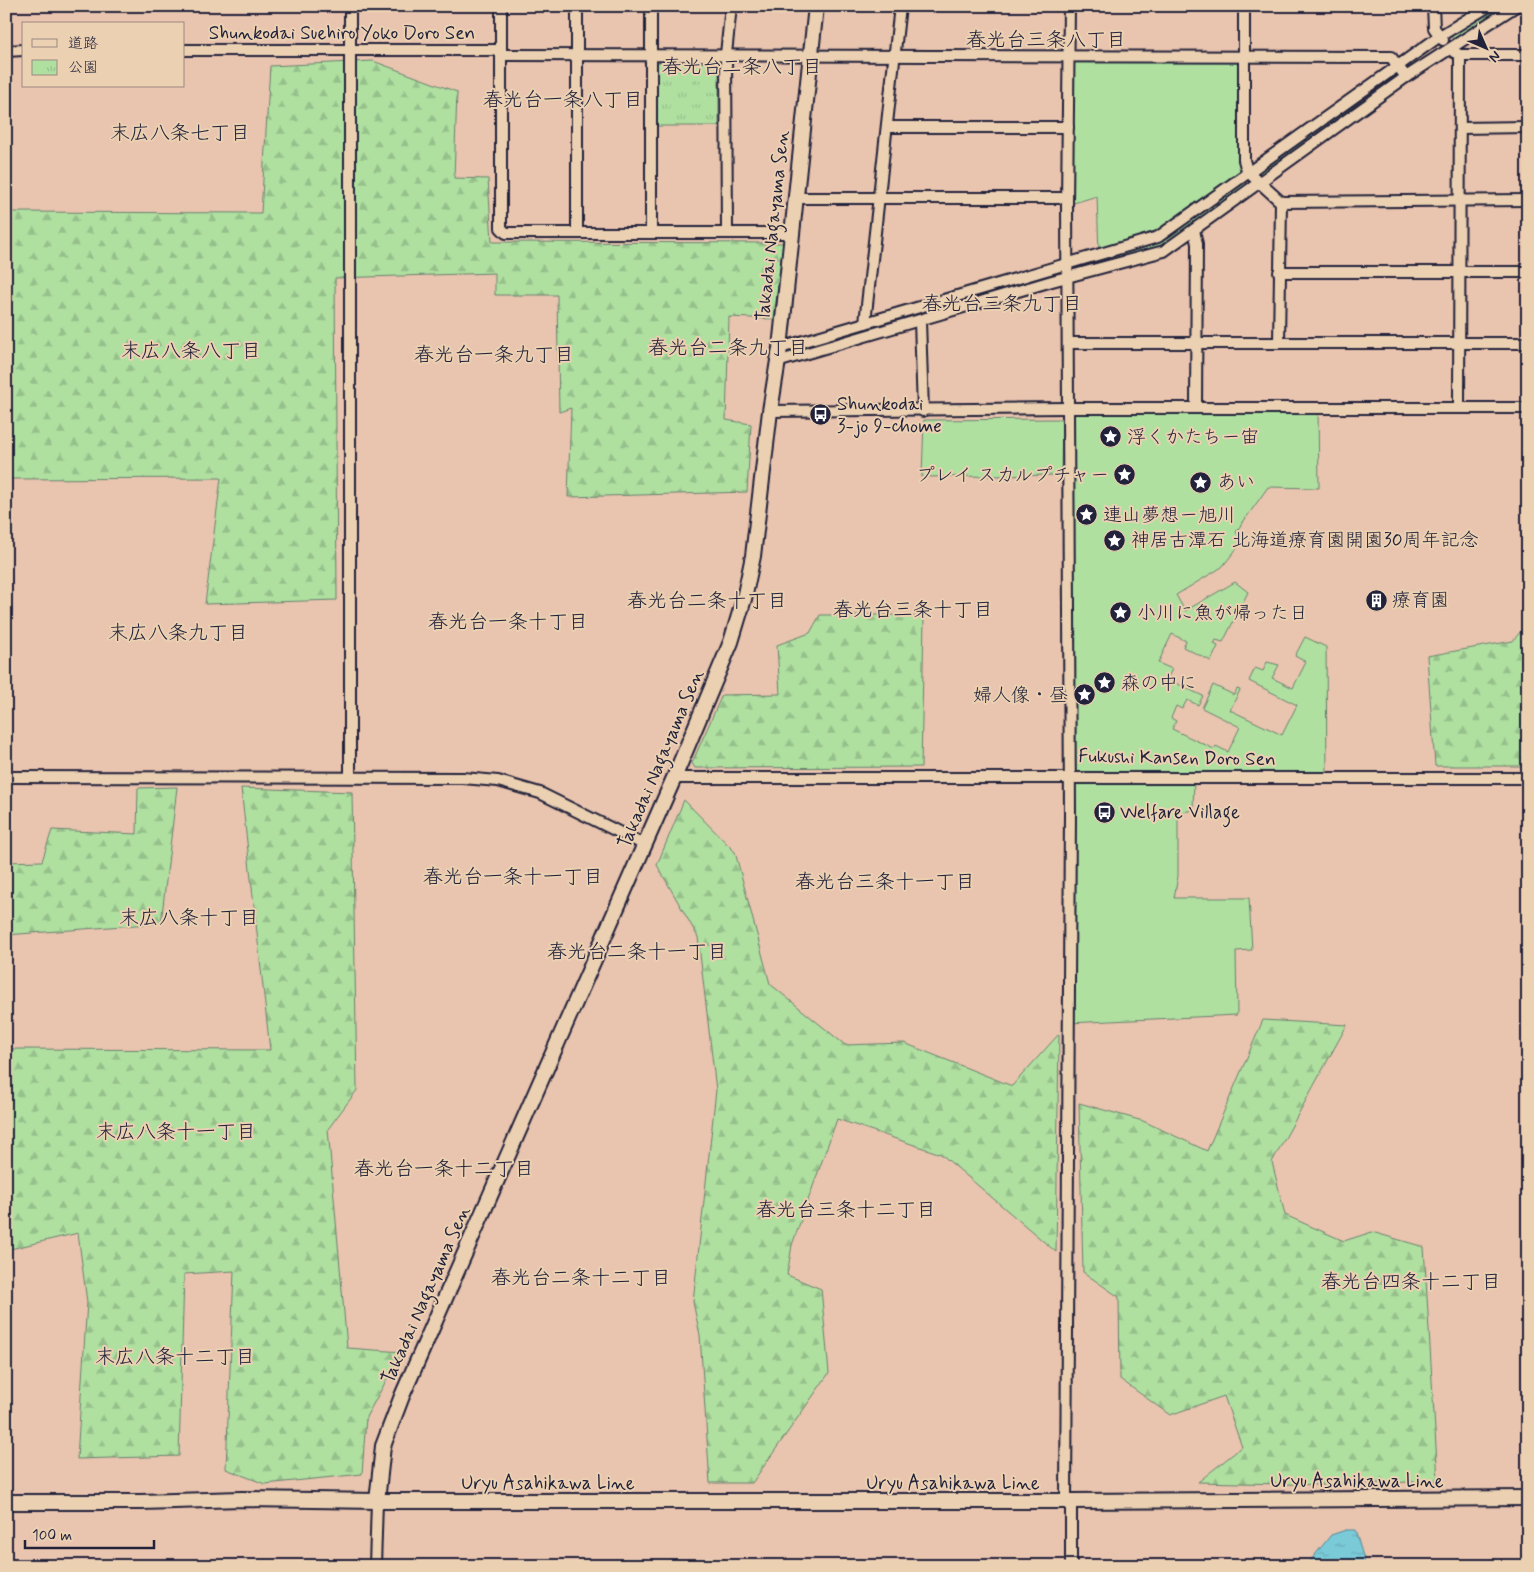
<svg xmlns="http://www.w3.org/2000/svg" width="1534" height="1572" font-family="Mynerve,'Klee One',sans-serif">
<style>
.green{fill:#afe0a0;stroke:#68816e}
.forest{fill:url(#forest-firs);stroke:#68816e}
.park{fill:url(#park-tufts);stroke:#68816e}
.water{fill:url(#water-ripples);stroke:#578799}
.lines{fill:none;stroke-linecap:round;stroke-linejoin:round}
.street-casing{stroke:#22223b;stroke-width:14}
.secondary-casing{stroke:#22223b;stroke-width:18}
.street{stroke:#ebd0b2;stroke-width:10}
.secondary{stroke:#ebd0b2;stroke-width:14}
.labels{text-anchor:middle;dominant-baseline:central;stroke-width:4;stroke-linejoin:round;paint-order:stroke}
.street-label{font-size:19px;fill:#22223b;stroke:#ebd0b2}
.poi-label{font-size:19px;fill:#22223b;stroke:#ebd0b2;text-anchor:start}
.neighbourhood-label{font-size:20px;fill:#22223b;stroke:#ebd0b2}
</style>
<defs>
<pattern id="forest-firs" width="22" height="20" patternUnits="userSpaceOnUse" patternTransform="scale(1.25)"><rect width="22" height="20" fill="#afe0a0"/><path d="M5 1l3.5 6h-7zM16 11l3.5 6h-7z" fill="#96c08b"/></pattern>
<pattern id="park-tufts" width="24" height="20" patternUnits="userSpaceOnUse" patternTransform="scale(1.25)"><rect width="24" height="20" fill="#afe0a0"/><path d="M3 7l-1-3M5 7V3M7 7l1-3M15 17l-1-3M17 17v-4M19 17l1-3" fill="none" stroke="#96c08b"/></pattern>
<pattern id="water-ripples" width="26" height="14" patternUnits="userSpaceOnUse" patternTransform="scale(1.25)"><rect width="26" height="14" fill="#7acad7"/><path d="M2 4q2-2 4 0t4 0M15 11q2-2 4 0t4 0" fill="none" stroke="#69adb9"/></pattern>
</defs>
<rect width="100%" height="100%" fill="#e9c4ae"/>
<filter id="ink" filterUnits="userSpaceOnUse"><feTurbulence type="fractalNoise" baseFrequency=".02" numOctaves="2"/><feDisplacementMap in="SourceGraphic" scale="10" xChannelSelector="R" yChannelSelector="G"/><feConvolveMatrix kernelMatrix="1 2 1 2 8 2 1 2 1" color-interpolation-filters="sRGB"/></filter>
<g filter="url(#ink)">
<g class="green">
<path d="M 1494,6 L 1509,6 L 1456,39 L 1452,38 L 1451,32 Z"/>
<path d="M 1069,54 L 1244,55 L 1247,171 L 1158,237 L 1099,254 L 1097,196 L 1067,205 Z"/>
<path d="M 1389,76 L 1395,79 L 1261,176 L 1258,176 L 1255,172 Z"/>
<path d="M 1242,181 L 1249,185 L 1163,249 L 1073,274 L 1074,265 L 1159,240 Z"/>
<path d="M 1055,271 L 1059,272 L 1060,276 L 786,360 L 785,349 Z"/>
<path d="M 1068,408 L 1318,409 L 1319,488 L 1268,487 L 1236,532 L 1242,542 L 1222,567 L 1176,595 L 1185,611 L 1235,582 L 1248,592 L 1223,642 L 1216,640 L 1214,644 L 1218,646 L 1211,661 L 1183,647 L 1186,641 L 1172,634 L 1158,663 L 1172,669 L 1167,679 L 1203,696 L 1198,705 L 1187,700 L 1182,709 L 1176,706 L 1171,718 L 1176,721 L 1172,729 L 1214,749 L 1216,746 L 1228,752 L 1240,727 L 1202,708 L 1213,685 L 1234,695 L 1237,689 L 1240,690 L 1230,710 L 1282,735 L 1297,705 L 1249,681 L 1255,668 L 1263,671 L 1267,662 L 1279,665 L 1272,678 L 1293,688 L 1306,662 L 1295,656 L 1305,637 L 1326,647 L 1327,778 L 1194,778 L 1193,810 L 1178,813 L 1178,876 L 1174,898 L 1249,898 L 1252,950 L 1236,951 L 1237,1015 L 1068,1023 Z"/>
<path d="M 1062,419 L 1061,475 L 922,477 L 924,420 Z"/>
</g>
<g class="forest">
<path d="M 373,61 L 457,92 L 454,178 L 488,179 L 492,242 L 783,243 L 774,319 L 729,317 L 726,420 L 751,424 L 747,492 L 568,497 L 571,408 L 559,412 L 557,295 L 495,295 L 495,273 L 335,278 L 337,600 L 205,604 L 221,478 L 6,479 L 6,212 L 261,213 L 270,66 Z"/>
<path d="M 820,615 L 889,615 L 924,617 L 921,767 L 695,768 L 692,763 L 722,695 L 780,694 L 777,645 L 810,633 Z"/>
<path d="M 1528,622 L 1528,766 L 1435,766 L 1427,656 L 1513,641 Z"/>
<path d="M 177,787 L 161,923 L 6,935 L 6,862 L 42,861 L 52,830 L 137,834 L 138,788 Z"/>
<path d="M 241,788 L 352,792 L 357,1090 L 328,1129 L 347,1348 L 402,1352 L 366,1417 L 362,1474 L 265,1484 L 226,1469 L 234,1271 L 184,1274 L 179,1456 L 77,1459 L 87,1302 L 78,1233 L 6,1250 L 6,1049 L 270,1050 Z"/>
<path d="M 684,800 L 735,852 L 770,984 L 845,1045 L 904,1043 L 1012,1086 L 1059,1034 L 1056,1252 L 941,1154 L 837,1119 L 792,1245 L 787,1275 L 821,1289 L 829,1373 L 752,1483 L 710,1483 L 700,1335 L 693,1302 L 716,1090 L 698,937 L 657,865 Z"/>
<path d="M 1263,1020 L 1347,1025 L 1272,1162 L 1285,1215 L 1344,1241 L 1372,1232 L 1424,1247 L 1438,1481 L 1326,1485 L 1198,1482 L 1242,1447 L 1224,1396 L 1170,1415 L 1120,1379 L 1119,1297 L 1083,1272 L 1079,1103 L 1143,1121 L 1207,1151 Z"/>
</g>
<path class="park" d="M 657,61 L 719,62 L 719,126 L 657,126 Z"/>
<path class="water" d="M 1346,1530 L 1355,1530 L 1366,1566 L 1306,1566 L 1331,1535 Z"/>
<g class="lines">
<defs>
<g id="street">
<path d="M 501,6 L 501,228 L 506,233 L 791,233"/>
<path d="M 651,6 L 651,233"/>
<path d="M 1244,6 L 1244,160 L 1247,171 L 1281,202 L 1528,200"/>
<path d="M 1433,6 L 1434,28 L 1443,40"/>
<path d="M 184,50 L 501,50"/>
<path d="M 6,51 L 24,50"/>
<path d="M 1454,52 L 1460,55 L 1528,55"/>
<path d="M 501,55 L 1391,57 L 1406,77"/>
<path d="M 887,127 L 1068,127"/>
<path d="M 1460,128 L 1528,127"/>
<path d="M 795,198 L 1067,198"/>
<path d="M 1194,230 L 1197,244 L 1196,408"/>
<path d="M 727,232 L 726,54 L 731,6"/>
<path d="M 577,233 L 577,6"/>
<path d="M 1279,272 L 1528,272"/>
<path d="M 920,321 L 923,411"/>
<path d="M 865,323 L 900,6"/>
<path d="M 1069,343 L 1528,343"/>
<path d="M 1279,343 L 1281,202"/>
<path d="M 780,348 L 1158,237 L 1440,36 L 1489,6"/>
<path d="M 777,362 L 1052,281 L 1164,251 L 1406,77 L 1516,6"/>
<path d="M 1459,408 L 1460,55"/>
<path d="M 770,411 L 1068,408 L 1528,408"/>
<path d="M 6,777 L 463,778 L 498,781 L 540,793 L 645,845"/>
<path d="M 350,777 L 350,6"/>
<path d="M 674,778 L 1528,778"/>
<path d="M 1066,1501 L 1070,814 L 1067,205 L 1069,6"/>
<path d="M 375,1566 L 377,1501"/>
<path d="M 1071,1566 L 1071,1501"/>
</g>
<g id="secondary">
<path d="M 377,1501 L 383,1446 L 402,1396 L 674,778 L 731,642 L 744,599 L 753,556 L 770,411 L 780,348 L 816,6"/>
<path d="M 6,1502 L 141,1502 L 241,1499 L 377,1501 L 1071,1501 L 1528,1498"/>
</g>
</defs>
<use href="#street" class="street-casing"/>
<use href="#secondary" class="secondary-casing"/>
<use href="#street" class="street"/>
<use href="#secondary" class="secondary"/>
</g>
</g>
<defs>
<symbol id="bus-disc" viewBox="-11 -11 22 22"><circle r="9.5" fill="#22223b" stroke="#ebd0b2"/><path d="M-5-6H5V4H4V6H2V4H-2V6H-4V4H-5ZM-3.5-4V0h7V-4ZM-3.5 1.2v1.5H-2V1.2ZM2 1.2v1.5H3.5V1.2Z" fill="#fff"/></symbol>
<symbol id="sight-disc" viewBox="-11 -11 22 22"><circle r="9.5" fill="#22223b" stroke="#ebd0b2"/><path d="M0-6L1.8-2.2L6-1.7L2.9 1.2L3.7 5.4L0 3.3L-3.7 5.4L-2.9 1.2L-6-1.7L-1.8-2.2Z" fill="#fff"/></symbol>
<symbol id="building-disc" viewBox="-11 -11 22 22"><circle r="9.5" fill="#22223b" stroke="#ebd0b2"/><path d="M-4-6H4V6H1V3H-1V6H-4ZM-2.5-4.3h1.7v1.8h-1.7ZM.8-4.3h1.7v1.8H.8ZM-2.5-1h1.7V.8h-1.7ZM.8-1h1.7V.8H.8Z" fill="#fff"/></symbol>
</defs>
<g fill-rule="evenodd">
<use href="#bus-disc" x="808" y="402" width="25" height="25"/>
<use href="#sight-disc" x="1098" y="424" width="25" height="25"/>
<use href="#sight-disc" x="1112" y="462" width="25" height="25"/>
<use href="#sight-disc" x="1188" y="470" width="25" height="25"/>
<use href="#sight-disc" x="1074" y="502" width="25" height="25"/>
<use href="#sight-disc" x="1102" y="528" width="25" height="25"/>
<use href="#building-disc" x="1364" y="588" width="25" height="25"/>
<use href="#sight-disc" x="1108" y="600" width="25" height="25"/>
<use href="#sight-disc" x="1092" y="670" width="25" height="25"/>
<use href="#sight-disc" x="1072" y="682" width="25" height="25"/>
<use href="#bus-disc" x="1092" y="800" width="25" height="25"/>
</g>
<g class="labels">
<g class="street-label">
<text x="342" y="33">Shunkodai Suehiro Yoko Doro Sen</text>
<text transform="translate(773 226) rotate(-84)">Takadai Nagayama Sen</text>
<text transform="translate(1177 758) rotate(1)">Fukushi Kansen Doro Sen</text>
<text transform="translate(661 759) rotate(-67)">Takadai Nagayama Sen</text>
<text transform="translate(426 1295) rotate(-66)">Takadai Nagayama Sen</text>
<text x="1357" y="1481">Uryu Asahikawa Line</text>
<text x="548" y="1483">Uryu Asahikawa Line</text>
<text x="953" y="1483">Uryu Asahikawa Line</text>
</g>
<g class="poi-label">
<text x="837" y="404">Shunkodai<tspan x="837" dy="22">3-jo 9-chome</tspan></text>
<text x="1127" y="437">浮くかたちー宙</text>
<text x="1109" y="475" text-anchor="end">プレイ スカルプチャー</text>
<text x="1217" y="482">あい</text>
<text x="1103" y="515">連山夢想ー旭川</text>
<text x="1131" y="540">神居古潭石 北海道療育園開園30周年記念</text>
<text x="1392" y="600">療育園</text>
<text x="1137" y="613">小川に魚が帰った日</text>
<text x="1121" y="683">森の中に</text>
<text x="1068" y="695" text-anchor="end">婦人像・昼</text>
<text x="1120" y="812">Welfare Village</text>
</g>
<g class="neighbourhood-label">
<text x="1046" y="40">春光台三条八丁目</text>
<text x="742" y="67">春光台二条八丁目</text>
<text x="563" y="100">春光台一条八丁目</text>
<text x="180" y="133">末広八条七丁目</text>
<text x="1002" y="304">春光台三条九丁目</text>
<text x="728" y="348">春光台二条九丁目</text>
<text x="191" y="351">末広八条八丁目</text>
<text x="494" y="355">春光台一条九丁目</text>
<text x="707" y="601">春光台二条十丁目</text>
<text x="913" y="610">春光台三条十丁目</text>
<text x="508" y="622">春光台一条十丁目</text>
<text x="178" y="633">末広八条九丁目</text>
<text x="513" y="877">春光台一条十一丁目</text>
<text x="885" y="882">春光台三条十一丁目</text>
<text x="189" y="918">末広八条十丁目</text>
<text x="637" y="952">春光台二条十一丁目</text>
<text x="176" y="1132">末広八条十一丁目</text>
<text x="444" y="1169">春光台一条十二丁目</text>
<text x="846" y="1210">春光台三条十二丁目</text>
<text x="581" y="1278">春光台二条十二丁目</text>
<text x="1411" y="1282">春光台四条十二丁目</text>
<text x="175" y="1357">末広八条十二丁目</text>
</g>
</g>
<rect width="1534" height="1572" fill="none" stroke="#ebd0b2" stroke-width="25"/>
<rect x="12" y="12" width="1509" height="1547" fill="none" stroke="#22223b" stroke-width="2" filter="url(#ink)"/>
<rect x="22" y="22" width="162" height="65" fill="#ebd0b2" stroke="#9b8a82"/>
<rect x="32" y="39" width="25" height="8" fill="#ebd0b2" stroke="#9b8a82"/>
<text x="68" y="48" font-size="15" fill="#22223b">道路</text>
<rect x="32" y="60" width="25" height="15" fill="url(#park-tufts)" stroke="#9b8a82"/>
<text x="68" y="72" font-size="15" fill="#22223b">公園</text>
<g transform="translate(1486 48) rotate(135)" stroke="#ebd0b2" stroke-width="4" paint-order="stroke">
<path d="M0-4L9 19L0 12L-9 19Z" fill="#22223b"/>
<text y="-8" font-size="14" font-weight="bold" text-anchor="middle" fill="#22223b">N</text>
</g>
<path d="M25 1540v8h129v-8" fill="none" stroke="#22223b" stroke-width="2.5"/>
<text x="32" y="1540" font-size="15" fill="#22223b" stroke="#ebd0b2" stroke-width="4" paint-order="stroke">100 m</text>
</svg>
